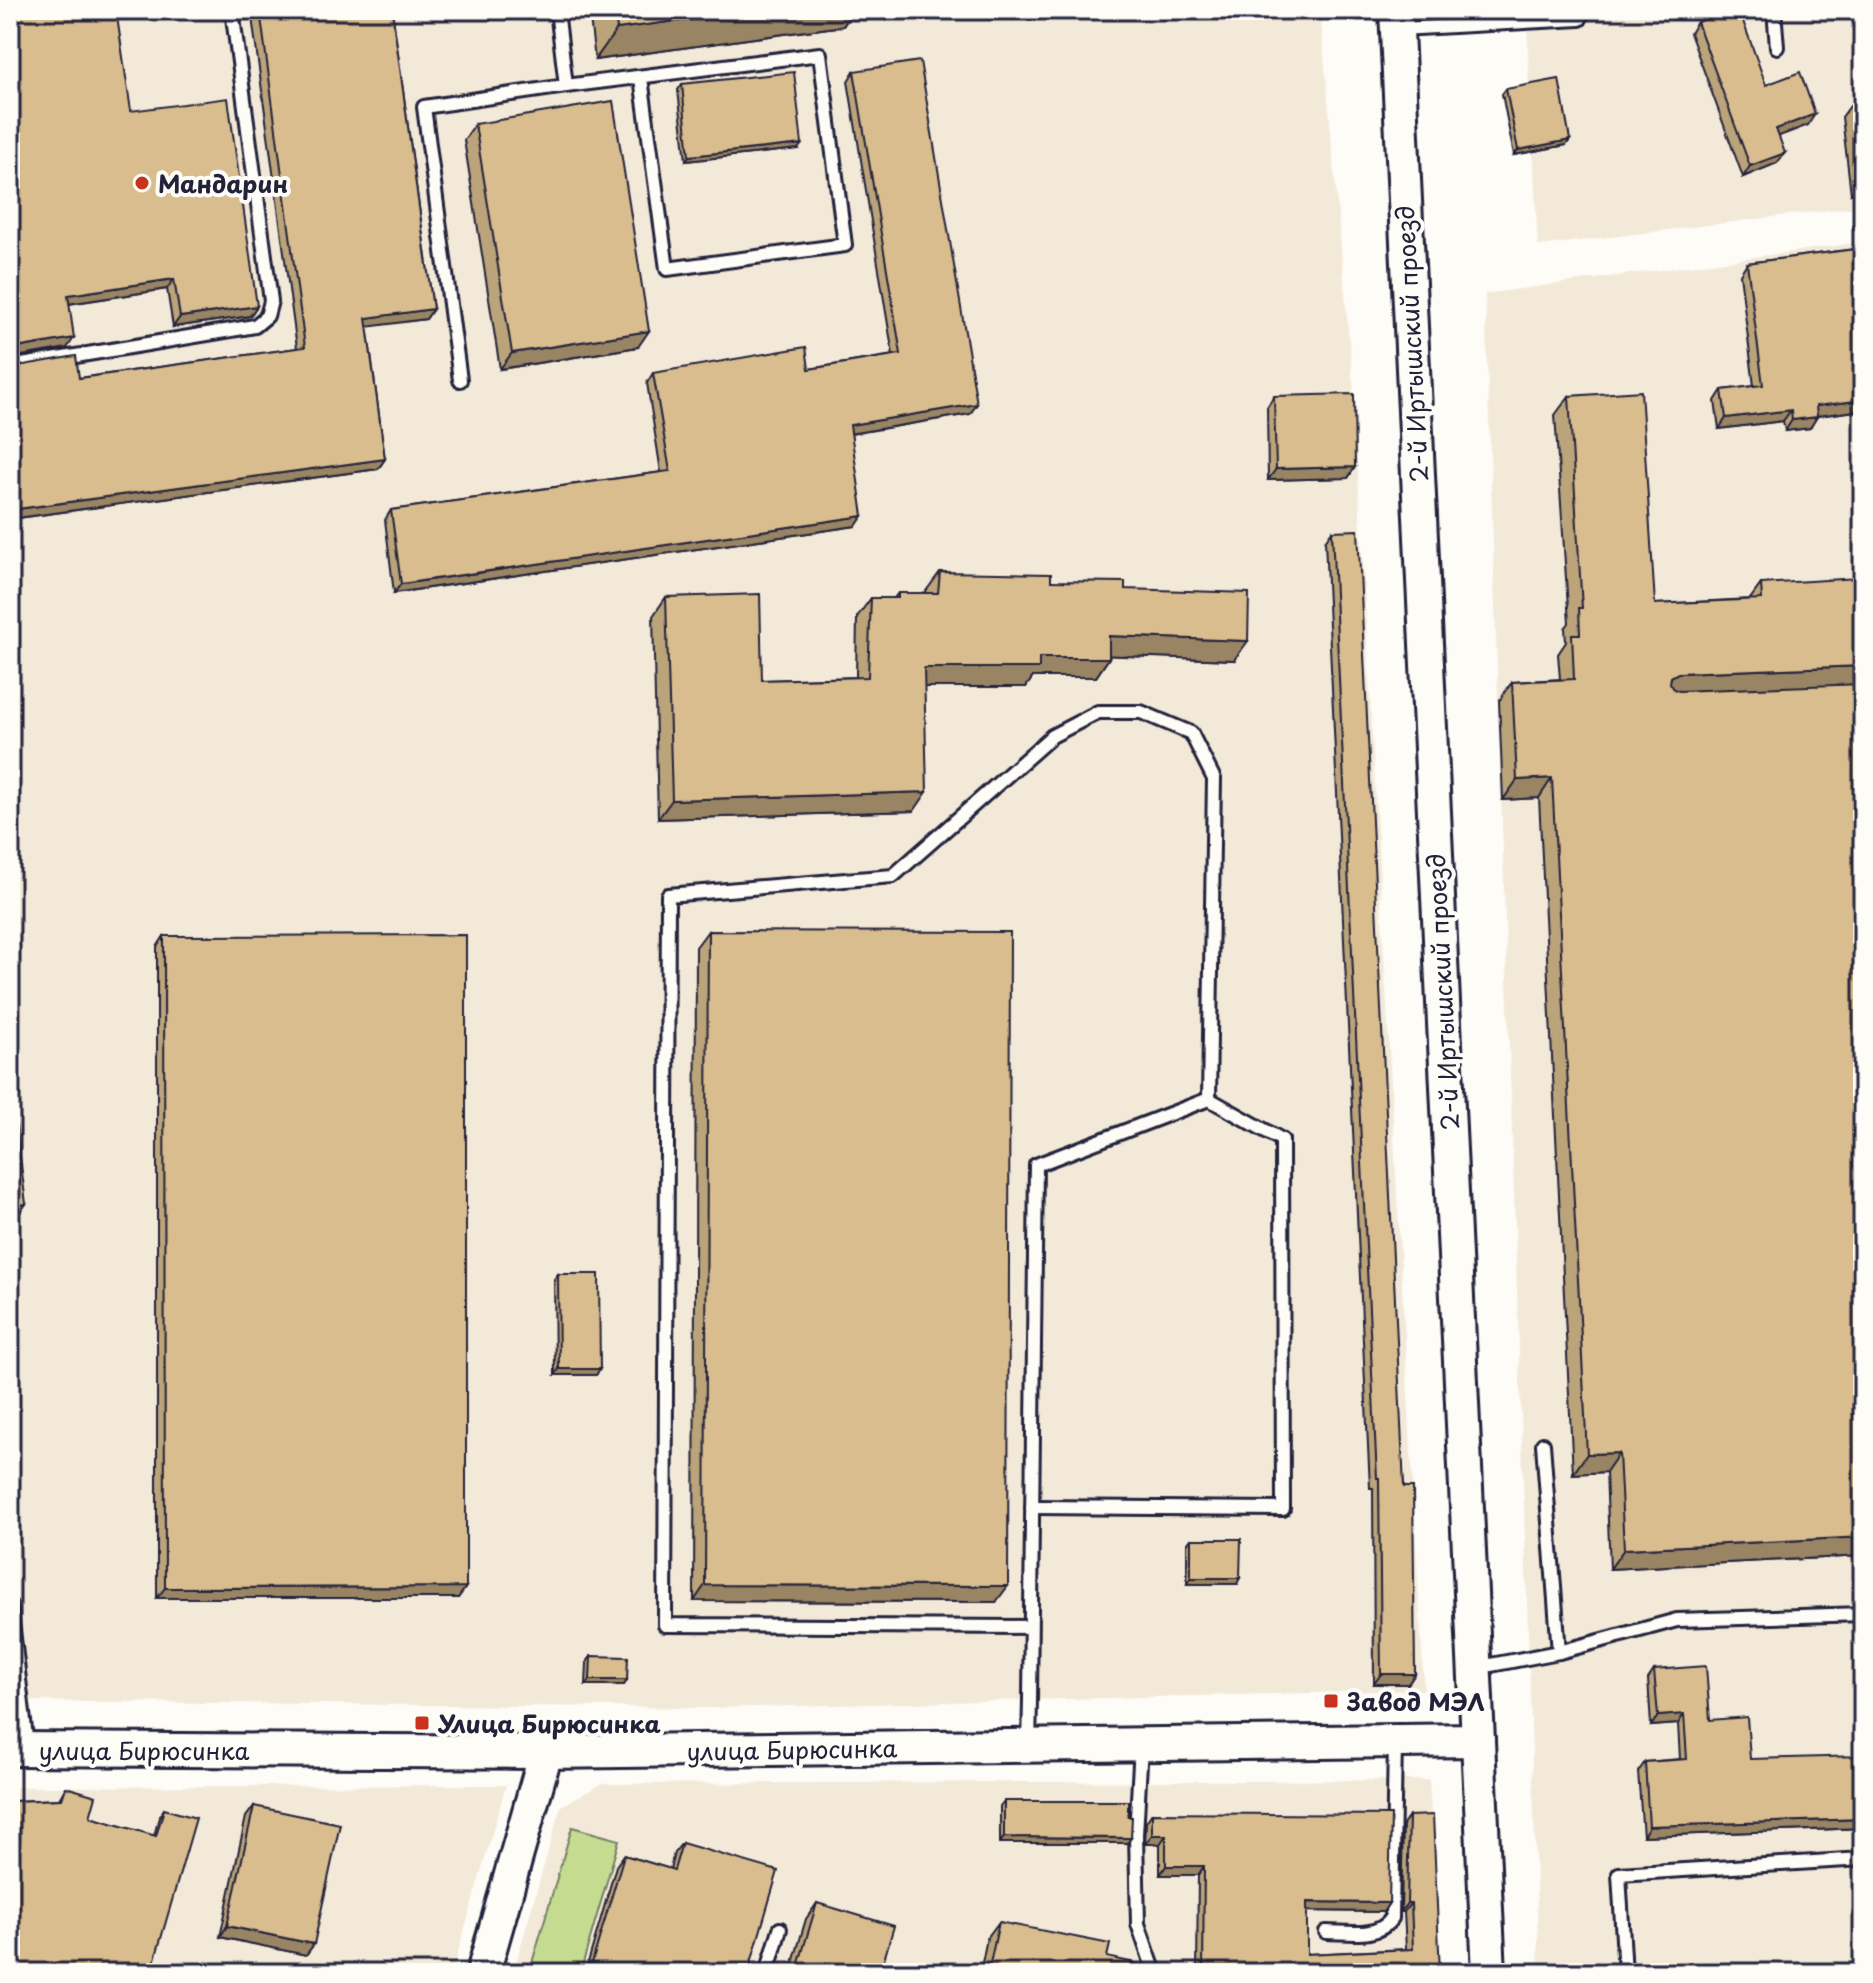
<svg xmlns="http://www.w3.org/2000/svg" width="1873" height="1983" font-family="'Playpen Sans',sans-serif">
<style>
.built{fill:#f2e9d8}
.green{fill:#c5db90;stroke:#747e66;stroke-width:2}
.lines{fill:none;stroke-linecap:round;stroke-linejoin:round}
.lane-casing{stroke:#22223b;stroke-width:18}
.secondary-casing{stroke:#22223b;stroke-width:38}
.lane{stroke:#fdfcf7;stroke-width:12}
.secondary{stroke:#fdfcf7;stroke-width:32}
.wall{fill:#bba37a;stroke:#22223b;stroke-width:2}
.shaded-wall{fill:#998463;stroke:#22223b;stroke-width:2}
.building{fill:#dabd8e;stroke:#22223b;stroke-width:2}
.poi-dot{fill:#c8321e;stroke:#fdfcf7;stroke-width:3}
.labels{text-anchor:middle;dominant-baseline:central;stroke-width:8;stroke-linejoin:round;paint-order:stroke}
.poi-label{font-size:24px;font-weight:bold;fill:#22223b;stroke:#fdfcf7;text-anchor:start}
.street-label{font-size:24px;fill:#22223b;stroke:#fdfcf7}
</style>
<rect width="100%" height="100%" fill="#fdfcf7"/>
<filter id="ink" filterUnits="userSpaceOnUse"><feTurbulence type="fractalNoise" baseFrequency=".0125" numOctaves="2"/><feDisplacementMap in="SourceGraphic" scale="16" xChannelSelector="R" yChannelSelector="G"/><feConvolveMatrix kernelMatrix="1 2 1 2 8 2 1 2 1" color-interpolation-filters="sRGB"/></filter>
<g filter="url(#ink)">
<g class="built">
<path d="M 10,10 L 1320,10 L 1353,384 L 1424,1690 L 714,1708 L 10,1701 Z"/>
<path d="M 1527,10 L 1863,10 L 1863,206 L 1538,246 L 1533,152 L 1514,155 L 1502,94 L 1529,89 Z"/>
<path d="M 1863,242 L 1863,1973 L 1539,1973 L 1485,294 Z"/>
<path d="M 1429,1780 L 1441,1973 L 513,1973 L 561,1806 L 602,1784 Z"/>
<path d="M 506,1785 L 452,1973 L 10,1973 L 10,1787 Z"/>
</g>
<path class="green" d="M 572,1827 L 619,1840 L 580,1973 L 529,1973 Z"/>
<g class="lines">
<defs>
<g id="lane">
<path d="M 1774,10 L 1777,47"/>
<path d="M 1400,29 L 1580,19 L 1580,10"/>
<path d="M 566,86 L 820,54 L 845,245 L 667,269 L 641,78"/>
<path d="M 10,367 L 255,326 L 267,316 L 271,301 L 232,10"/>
<path d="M 460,380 L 424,107 L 566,86 L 557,10"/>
<path d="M 1032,1507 L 1283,1509 L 1282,1140 L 1209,1099"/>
<path d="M 10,1605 L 27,1746"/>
<path d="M 1559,1652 L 1677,1620 L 1863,1614"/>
<path d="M 1475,1668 L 1559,1652 L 1543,1444"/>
<path d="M 1141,1745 L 1136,1835 L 1138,1924 L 1155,1973"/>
<path d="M 1029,1746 L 1030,1699 L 1036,1165 L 1209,1099 L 1214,779 L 1191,733 L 1141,712 L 1098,712 L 1052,736 L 893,876 L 668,895 L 665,1625 L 1030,1627"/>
<path d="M 1326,1932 C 1348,1932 1378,1939 1392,1918 L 1395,1742"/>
<path d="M 767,1973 L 780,1929"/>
<path d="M 1625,1973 L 1619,1874 L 1863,1859"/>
</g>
<g id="secondary">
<path d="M 1396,10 L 1489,1973"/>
<path d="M 10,1749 L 546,1752 L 1478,1740"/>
<path d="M 483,1973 L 546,1752"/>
</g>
</defs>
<use href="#lane" class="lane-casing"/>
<use href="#secondary" class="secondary-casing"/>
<use href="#lane" class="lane"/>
<use href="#secondary" class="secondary"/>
</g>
<g class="wall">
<path d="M 10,10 L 131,111 L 257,306 L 250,316 L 173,327 L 167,289 L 69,304 L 67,348 L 10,358 Z"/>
<path d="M 251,10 L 392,10 L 433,309 L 426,319 L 367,326 L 385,459 L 378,469 L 10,519 L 10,362 L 18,366 L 79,378 L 297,348 Z"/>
<path d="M 589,10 L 854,10 L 843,26 L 595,60 Z"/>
<path d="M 1857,10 L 1863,10 L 1863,66 Z"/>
<path d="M 1697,22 L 1766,85 L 1808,125 L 1779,136 L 1777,163 L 1743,177 L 1690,33 Z"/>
<path d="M 854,71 L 970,414 L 851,434 L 856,526 L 394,593 L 385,520 L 391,510 L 661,472 L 647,383 L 653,373 L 809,369 L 893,355 L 848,81 Z"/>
<path d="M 682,84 L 798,149 L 686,161 L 678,90 Z"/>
<path d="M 1506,89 L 1570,140 L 1566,145 L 1514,155 L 1502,94 Z"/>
<path d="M 1863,90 L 1863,193 L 1851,194 L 1842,117 L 1861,91 Z"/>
<path d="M 475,124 L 638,347 L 500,369 L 464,140 Z"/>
<path d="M 1863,248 L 1863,410 L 1817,416 L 1810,428 L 1785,431 L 1783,421 L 1719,429 L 1715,401 L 1722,390 L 1754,386 L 1740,274 L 1747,263 Z"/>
<path d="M 1274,396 L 1355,467 L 1348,478 L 1268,480 L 1267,407 Z"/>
<path d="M 1569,396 L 1655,604 L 1750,599 L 1761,584 L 1863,619 L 1863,1556 L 1610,1569 L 1606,1472 L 1573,1474 L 1539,798 L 1503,800 L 1499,701 L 1512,682 L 1560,679 L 1558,654 L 1566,642 L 1565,628 L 1569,623 L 1555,415 Z"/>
<path d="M 1332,531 L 1404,1487 L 1415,1674 L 1408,1684 L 1374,1684 L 1373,1488 L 1370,1488 L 1325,541 Z"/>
<path d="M 940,572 L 1051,581 L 1125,589 L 1234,660 L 1109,655 L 1109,658 L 1096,677 L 1033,677 L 1026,687 L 924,687 L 914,811 L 658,819 L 653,616 L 666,597 L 762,680 L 856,677 L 857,617 L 871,598 L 894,598 L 898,593 L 926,593 L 926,591 Z"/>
<path d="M 708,931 L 996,1602 L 694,1601 L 696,947 Z"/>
<path d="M 164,936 L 466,1587 L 458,1598 L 157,1598 L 157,947 Z"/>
<path d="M 558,1274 L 600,1369 L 596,1375 L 555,1375 L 554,1279 Z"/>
<path d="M 1191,1539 L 1237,1584 L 1187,1584 L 1187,1544 Z"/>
<path d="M 591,1656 L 627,1680 L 624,1685 L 586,1685 L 587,1662 Z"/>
<path d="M 1654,1670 L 1710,1720 L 1750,1759 L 1863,1828 L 1643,1836 L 1638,1772 L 1645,1762 L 1680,1759 L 1678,1724 L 1651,1726 L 1648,1679 Z"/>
<path d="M 66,1787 L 90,1817 L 154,1836 L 159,1817 L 164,1809 L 151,1973 L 10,1973 L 10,1806 L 14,1801 L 59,1799 Z"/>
<path d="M 1004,1801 L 1128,1817 L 1131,1838 L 1127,1843 L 1000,1843 L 1000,1806 Z"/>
<path d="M 254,1806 L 314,1944 L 306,1955 L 220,1937 L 246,1817 Z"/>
<path d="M 1152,1813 L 1389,1903 L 1383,1912 L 1307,1911 L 1307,1954 L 1406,1949 L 1404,1912 L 1401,1912 L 1403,1825 L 1409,1816 L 1440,1973 L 1197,1973 L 1198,1875 L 1160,1875 L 1160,1844 L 1145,1844 L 1146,1822 Z"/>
<path d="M 682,1843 L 748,1973 L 585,1973 L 616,1866 L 624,1855 L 670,1869 L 674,1853 Z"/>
<path d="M 817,1903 L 880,1973 L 790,1973 L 806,1919 Z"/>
<path d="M 999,1922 L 1107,1957 L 1133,1973 L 980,1973 L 987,1938 Z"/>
</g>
<g class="shaded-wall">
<path d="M 756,10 L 854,10 L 843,26 L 595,60 L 617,29 Z"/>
<path d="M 1815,114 L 1808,125 L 1769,140 L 1776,129 Z"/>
<path d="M 1570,140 L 1566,145 L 1514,155 L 1518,150 Z"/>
<path d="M 802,144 L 798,149 L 686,161 L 689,156 Z"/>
<path d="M 1785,153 L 1777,163 L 1743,177 L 1750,166 Z"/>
<path d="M 1863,177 L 1863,193 L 1851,194 Z"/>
<path d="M 174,279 L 167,289 L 61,305 L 68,295 Z"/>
<path d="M 257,306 L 250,316 L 173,327 L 180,317 Z"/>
<path d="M 433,309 L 426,319 L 359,328 L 366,318 Z"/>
<path d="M 649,331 L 638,347 L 500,369 L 512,353 Z"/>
<path d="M 74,338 L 67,348 L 10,358 L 10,352 L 16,348 Z"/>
<path d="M 1863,400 L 1863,410 L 1809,417 L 1816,406 Z"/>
<path d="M 977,404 L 970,414 L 843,435 L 850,425 Z"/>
<path d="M 1791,410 L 1783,421 L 1719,429 L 1726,418 Z"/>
<path d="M 1817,417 L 1810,428 L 1785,431 L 1792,420 Z"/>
<path d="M 385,459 L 378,469 L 10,519 L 10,510 Z"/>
<path d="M 1355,467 L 1348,478 L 1268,480 L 1276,469 Z"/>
<path d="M 863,516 L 856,526 L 394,593 L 401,584 Z"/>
<path d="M 1109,636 L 1248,641 L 1234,660 L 1096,655 Z"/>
<path d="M 1039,658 L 1109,658 L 1096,677 L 1033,677 L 1026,687 L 911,687 L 924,668 Z"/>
<path d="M 1863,666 L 1863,685 L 1665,692 L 1671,677 L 1678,673 Z"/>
<path d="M 1552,778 L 1539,798 L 1503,800 L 1517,780 Z"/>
<path d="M 927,792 L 914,811 L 658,819 L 672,800 Z"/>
<path d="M 26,1204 L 19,1214 L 10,1215 L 10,1206 Z"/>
<path d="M 559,1369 L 600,1369 L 596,1375 L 555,1375 Z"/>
<path d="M 1619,1453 L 1606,1472 L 1573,1474 L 1587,1454 Z"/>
<path d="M 1863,1537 L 1863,1556 L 1610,1569 L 1624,1549 Z"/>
<path d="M 1191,1578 L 1240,1578 L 1237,1584 L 1187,1584 Z"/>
<path d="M 705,1585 L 1008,1586 L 996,1602 L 694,1601 Z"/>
<path d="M 466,1587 L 458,1598 L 157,1598 L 165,1588 Z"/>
<path d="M 1381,1674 L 1415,1674 L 1408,1684 L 1374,1684 Z"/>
<path d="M 590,1680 L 627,1680 L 624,1685 L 586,1685 Z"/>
<path d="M 1684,1714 L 1678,1724 L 1651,1726 L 1658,1716 Z"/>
<path d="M 1863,1819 L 1863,1828 L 1643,1836 L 1649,1826 Z"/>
<path d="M 1152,1835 L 1166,1835 L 1160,1844 L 1145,1844 Z"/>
<path d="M 1004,1837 L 1131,1838 L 1127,1843 L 1000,1843 Z"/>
<path d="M 1166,1866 L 1204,1866 L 1198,1875 L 1160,1875 Z"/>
<path d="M 1307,1902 L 1389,1903 L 1383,1912 L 1301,1911 Z"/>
<path d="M 1407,1903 L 1411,1903 L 1404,1912 L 1401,1912 Z"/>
<path d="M 227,1926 L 314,1944 L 306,1955 L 220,1937 Z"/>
</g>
<g class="building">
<path d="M 10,10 L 116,10 L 131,111 L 228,98 L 257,306 L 180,317 L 174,279 L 68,295 L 74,338 L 16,348 L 11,351 L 10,353 Z"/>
<path d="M 260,10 L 392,10 L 433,309 L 366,318 L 385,459 L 10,510 L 10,362 L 18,366 L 76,356 L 79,378 L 305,347 Z"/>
<path d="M 614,10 L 756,10 L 617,29 Z"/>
<path d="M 1729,10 L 1739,10 L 1766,85 L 1800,72 L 1815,114 L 1776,129 L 1785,153 L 1750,166 L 1697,22 Z"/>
<path d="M 920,61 L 977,404 L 850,425 L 863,516 L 401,584 L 391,510 L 670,471 L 653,373 L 806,347 L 809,369 L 901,354 L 854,71 Z"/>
<path d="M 794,72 L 802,144 L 689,156 L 682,84 Z"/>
<path d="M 1559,79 L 1570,140 L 1518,150 L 1506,89 Z"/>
<path d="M 613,101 L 649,331 L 512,353 L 475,124 Z"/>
<path d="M 1863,248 L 1863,400 L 1816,406 L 1817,417 L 1792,420 L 1791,410 L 1726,418 L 1722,390 L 1763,385 L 1747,263 Z"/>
<path d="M 1641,391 L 1655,604 L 1762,599 L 1761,584 L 1858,578 L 1861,619 L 1863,619 L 1863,666 L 1678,673 L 1671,677 L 1670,683 L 1674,689 L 1679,691 L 1863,684 L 1863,1537 L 1624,1549 L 1619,1453 L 1587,1454 L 1552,778 L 1517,780 L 1512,682 L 1574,679 L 1572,634 L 1580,634 L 1579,608 L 1582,608 L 1569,396 Z"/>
<path d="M 1354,394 L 1355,467 L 1276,469 L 1274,396 Z"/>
<path d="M 1358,530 L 1404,1487 L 1413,1487 L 1415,1674 L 1381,1674 L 1379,1478 L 1377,1478 L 1332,531 Z"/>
<path d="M 940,572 L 1051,574 L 1051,581 L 1125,582 L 1125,589 L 1249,593 L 1248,641 L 1109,636 L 1109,658 L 1039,658 L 1039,668 L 924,668 L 927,792 L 672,800 L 666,597 L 760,594 L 762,680 L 868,677 L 871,598 L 898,598 L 898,593 L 938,593 Z"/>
<path d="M 708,931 L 1010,932 L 1008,1586 L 705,1585 Z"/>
<path d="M 466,935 L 466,1587 L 165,1588 L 164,936 Z"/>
<path d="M 10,1078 L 26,1204 L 10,1206 Z"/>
<path d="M 558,1274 L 599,1274 L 600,1369 L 559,1369 Z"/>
<path d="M 1191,1539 L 1241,1539 L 1240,1578 L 1191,1578 Z"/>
<path d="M 591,1656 L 628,1657 L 627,1680 L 590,1680 Z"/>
<path d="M 1706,1666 L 1710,1720 L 1747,1717 L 1750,1759 L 1863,1756 L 1863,1819 L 1649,1826 L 1645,1762 L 1687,1759 L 1684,1714 L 1658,1716 L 1654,1670 Z"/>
<path d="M 66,1787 L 96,1796 L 90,1817 L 156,1836 L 164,1809 L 196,1818 L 151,1973 L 10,1973 L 10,1814 L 14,1801 L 62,1799 Z"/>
<path d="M 1004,1801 L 1128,1801 L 1128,1817 L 1132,1817 L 1131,1838 L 1004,1837 Z"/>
<path d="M 254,1806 L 340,1824 L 314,1944 L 227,1926 Z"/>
<path d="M 1152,1813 L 1391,1815 L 1389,1903 L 1307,1902 L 1307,1954 L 1413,1949 L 1411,1903 L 1407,1903 L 1409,1816 L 1433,1815 L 1440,1973 L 1203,1973 L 1204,1866 L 1166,1866 L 1166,1835 L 1152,1835 Z"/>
<path d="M 682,1843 L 778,1871 L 748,1973 L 589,1973 L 624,1855 L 674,1870 Z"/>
<path d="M 817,1903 L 894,1926 L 880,1973 L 796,1973 Z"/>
<path d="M 999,1922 L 1110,1944 L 1107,1957 L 1135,1963 L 1133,1973 L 988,1973 Z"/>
</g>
</g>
<g class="poi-dot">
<circle cx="142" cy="183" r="8"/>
<rect x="1323" y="1693" width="16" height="16" rx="4"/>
<rect x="414" y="1715" width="16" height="16" rx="4"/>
</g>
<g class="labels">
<g class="poi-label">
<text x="158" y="183">Мандарин</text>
<text x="1347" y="1701">Завод МЭЛ</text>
<text x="438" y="1723">Улица Бирюсинка</text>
</g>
<g class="street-label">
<text transform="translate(1411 344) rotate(-93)">2-й Иртышский проезд</text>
<text transform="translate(1442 992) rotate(-93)">2-й Иртышский проезд</text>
<text transform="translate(792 1749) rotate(-1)">улица Бирюсинка</text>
<text x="144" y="1750">улица Бирюсинка</text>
</g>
</g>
<rect width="1873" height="1983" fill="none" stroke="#fdfcf7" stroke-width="40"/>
<rect x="20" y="20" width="1833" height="1943" fill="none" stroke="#22223b" stroke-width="3" filter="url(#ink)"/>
</svg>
